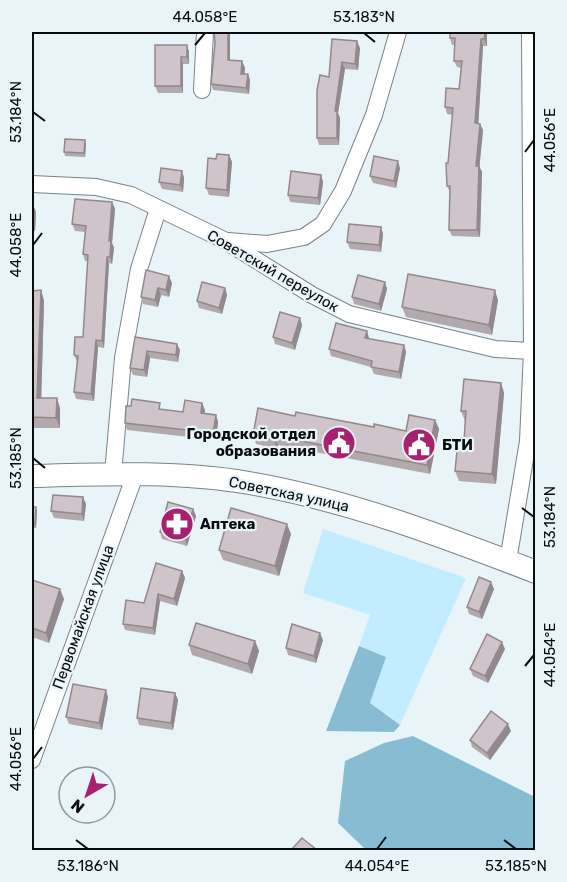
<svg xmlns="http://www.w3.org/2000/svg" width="567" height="882" font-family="Rubik,sans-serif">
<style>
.green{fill:#c3ecff}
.forest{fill:#87bcd3}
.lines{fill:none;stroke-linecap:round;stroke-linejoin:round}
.street-casing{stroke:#788387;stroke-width:18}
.secondary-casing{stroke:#788387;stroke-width:24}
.street{stroke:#fff;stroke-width:16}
.secondary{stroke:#fff;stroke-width:22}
.wall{fill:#b2a9ad}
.shaded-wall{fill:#91898d}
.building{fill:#cfc4c9;stroke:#91898d;stroke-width:1.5}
.ticks{fill:none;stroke:#080c0d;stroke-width:2}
.labels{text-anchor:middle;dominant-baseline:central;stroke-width:4.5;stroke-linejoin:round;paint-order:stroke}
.street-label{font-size:15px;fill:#080c0d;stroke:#e9f4f9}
.poi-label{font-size:15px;font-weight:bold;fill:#080c0d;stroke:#e9f4f9;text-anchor:start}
.neatline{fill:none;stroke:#080c0d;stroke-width:2}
.ticks-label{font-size:15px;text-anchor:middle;fill:#080c0d}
</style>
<rect width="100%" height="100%" fill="#e9f4f9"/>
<path class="green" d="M 323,529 L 466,578 L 400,725 L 370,703 L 386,657 L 359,646 L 370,615 L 303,593 Z"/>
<g class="forest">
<path d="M 359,646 L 386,657 L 370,703 L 400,725 L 394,732 L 326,731 Z"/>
<path d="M 413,736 L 535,797 L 535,850 L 366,850 L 338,823 L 345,761 L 384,743 Z"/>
</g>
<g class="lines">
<defs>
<g id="street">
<path d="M 202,90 L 205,32"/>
<path d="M 32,184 L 96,187 L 131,195 L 224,240 L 312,295 L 349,314 L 495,349 L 532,351"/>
<path d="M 228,241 L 267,244 L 304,237 L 323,224 L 343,191 L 374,115 L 398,32"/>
<path d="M 113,474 L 123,358 L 139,269 L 158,209"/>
<path d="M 508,561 L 528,441 L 532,351 L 530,32"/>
<path d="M 32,760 L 135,475"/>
</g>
<path id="secondary" d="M 32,476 C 104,474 178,471 249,483 C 348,500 442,536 536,572"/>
</defs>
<use href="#street" class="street-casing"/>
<use href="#secondary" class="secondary-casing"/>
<use href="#street" class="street"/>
<use href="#secondary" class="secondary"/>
</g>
<g class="wall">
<path d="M 230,32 L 230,60 L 242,61 L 245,68 L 244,74 L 250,80 L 249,94 L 213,90 L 211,84 Z"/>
<path d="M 487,32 L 487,46 L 483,46 L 478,124 L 480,124 L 483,130 L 479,166 L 482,172 L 480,237 L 452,236 L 449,230 L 450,192 L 447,186 L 453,115 L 447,114 L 445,107 L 459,89 L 461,68 L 457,67 L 454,61 L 455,45 L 452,45 L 450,38 Z"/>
<path d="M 332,39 L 360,48 L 358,70 L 345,69 L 338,113 L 340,118 L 339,145 L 319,145 L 317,138 L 329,77 Z"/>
<path d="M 187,45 L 189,52 L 189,64 L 183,64 L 183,93 L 158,93 L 155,86 Z"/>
<path d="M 85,140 L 86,144 L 85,157 L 65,156 L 64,152 Z"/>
<path d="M 229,155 L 232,162 L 229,197 L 209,195 L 206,188 L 216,159 Z"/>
<path d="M 400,168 L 396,188 L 373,183 L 370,176 Z"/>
<path d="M 182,171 L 184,178 L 183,192 L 162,189 L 159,182 Z"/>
<path d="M 321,175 L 323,182 L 320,205 L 290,202 L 288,195 Z"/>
<path d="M 112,202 L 115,209 L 112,243 L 114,248 L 112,264 L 109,263 L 104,348 L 98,347 L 94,401 L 76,399 L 74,392 L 77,362 L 74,355 L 83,337 L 88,261 L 85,261 L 83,254 L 85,232 L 75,231 L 72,224 Z"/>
<path d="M 32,205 L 33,205 L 36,212 L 35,231 L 32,231 Z"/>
<path d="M 381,227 L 383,234 L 381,252 L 350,249 L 347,242 Z"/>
<path d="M 146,270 L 172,283 L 169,297 L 161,295 L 158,307 L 143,304 L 141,297 Z"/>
<path d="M 385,282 L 387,289 L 381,311 L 354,304 L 352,297 Z"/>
<path d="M 225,288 L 227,295 L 222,314 L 199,308 L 197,301 Z"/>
<path d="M 41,290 L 44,301 L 41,398 L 60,408 L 60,428 L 32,428 L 32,291 Z"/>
<path d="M 498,300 L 492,335 L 406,317 L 402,307 Z"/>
<path d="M 300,318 L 302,325 L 295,350 L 275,344 L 273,337 Z"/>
<path d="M 135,337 L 180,350 L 178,362 L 150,358 L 147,377 L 133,375 L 130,368 Z"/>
<path d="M 369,338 L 369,339 L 404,345 L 406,352 L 401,379 L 374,374 L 371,367 L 331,356 L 329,349 Z"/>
<path d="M 501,383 L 504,393 L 496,484 L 459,481 L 455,471 L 464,441 L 465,421 L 461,411 Z"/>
<path d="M 162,410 L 183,412 L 205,410 L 204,413 L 216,415 L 218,422 L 216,440 L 127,430 L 125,423 Z"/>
<path d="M 295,416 L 406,431 L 435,420 L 439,429 L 430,474 L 278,445 L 277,449 L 256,444 L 253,435 Z"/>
<path d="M 86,504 L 84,521 L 54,518 L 51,511 Z"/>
<path d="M 32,507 L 37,511 L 36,528 L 32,528 Z"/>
<path d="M 193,509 L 196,516 L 187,546 L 162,539 L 160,532 Z"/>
<path d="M 291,534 L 279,576 L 223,560 L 219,550 Z"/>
<path d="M 182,571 L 185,578 L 177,606 L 160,601 L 155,635 L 125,630 L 123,624 L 144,603 Z"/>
<path d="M 32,580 L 64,599 L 49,643 L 32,637 Z"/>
<path d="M 494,589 L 482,619 L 469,614 L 467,607 Z"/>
<path d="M 323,640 L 316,663 L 288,655 L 286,648 Z"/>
<path d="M 255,641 L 259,651 L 252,674 L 192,655 L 189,645 Z"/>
<path d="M 505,649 L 488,683 L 473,676 L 470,669 Z"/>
<path d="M 175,693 L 178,700 L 173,730 L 139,725 L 137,718 Z"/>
<path d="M 108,697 L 102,730 L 69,724 L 66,717 Z"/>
<path d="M 511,731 L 490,760 L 472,747 L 470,740 Z"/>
</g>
<g class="shaded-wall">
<path d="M 228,32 L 230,32 L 230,66 L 228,60 Z"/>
<path d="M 485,32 L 487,32 L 487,46 L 484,39 Z"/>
<path d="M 481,39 L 483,46 L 478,130 L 475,123 Z"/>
<path d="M 357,41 L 360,48 L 358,70 L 355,64 Z"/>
<path d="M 187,45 L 189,52 L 189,64 L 187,57 Z"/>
<path d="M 181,57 L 183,64 L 183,93 L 181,86 Z"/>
<path d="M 242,61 L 245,68 L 244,80 L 241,74 Z"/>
<path d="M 342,62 L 345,69 L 338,113 L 340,118 L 339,145 L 337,138 L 335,111 Z"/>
<path d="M 248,74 L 250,80 L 249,94 L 246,88 Z"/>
<path d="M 480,124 L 483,130 L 479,172 L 476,166 Z"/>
<path d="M 85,140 L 86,144 L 85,157 L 84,153 Z"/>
<path d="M 229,155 L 232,162 L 229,197 L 227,190 Z"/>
<path d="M 398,161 L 400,168 L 396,188 L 394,181 Z"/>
<path d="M 479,166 L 482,172 L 480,237 L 477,230 Z"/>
<path d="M 182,171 L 184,178 L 183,192 L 180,185 Z"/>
<path d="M 321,175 L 323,182 L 320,205 L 318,198 Z"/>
<path d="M 112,202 L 115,209 L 112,243 L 114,248 L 112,264 L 110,257 L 109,241 Z"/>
<path d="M 33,205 L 36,212 L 35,231 L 32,224 Z"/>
<path d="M 381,227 L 383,234 L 381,252 L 379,245 Z"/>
<path d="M 107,257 L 109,263 L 104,348 L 102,341 Z"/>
<path d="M 169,276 L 172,283 L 169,297 L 166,290 Z"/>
<path d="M 385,282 L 387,289 L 381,311 L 379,304 Z"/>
<path d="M 158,288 L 161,295 L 158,307 L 155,300 Z"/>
<path d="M 225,288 L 227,295 L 222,314 L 219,308 Z"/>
<path d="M 41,290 L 44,301 L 41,408 L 37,398 Z"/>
<path d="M 495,290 L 498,300 L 492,335 L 489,325 Z"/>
<path d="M 300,318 L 302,325 L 295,350 L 292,343 Z"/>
<path d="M 367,331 L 369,338 L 367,345 L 365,338 Z"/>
<path d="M 96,340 L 98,347 L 94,401 L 91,394 Z"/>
<path d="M 177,344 L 180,350 L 178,362 L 176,355 Z"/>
<path d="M 404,345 L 406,352 L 401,379 L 399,372 Z"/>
<path d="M 147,351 L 150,358 L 147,377 L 144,370 Z"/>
<path d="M 501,383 L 504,393 L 496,484 L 492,474 Z"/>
<path d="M 57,398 L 60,408 L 60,428 L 56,418 Z"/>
<path d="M 202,403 L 205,410 L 204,420 L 201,413 Z"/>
<path d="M 216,415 L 218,422 L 216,440 L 213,433 Z"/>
<path d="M 435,420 L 439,429 L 430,474 L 427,465 Z"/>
<path d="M 275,436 L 278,445 L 277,449 L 274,440 Z"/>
<path d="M 83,497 L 86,504 L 84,521 L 82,514 Z"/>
<path d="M 36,507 L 37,511 L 36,528 L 35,524 Z"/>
<path d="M 193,509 L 196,516 L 187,546 L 185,539 Z"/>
<path d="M 287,524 L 291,534 L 279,576 L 275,566 Z"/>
<path d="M 182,571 L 185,578 L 177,606 L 174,599 Z"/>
<path d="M 491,582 L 494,589 L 482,619 L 479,612 Z"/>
<path d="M 60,589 L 64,599 L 49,643 L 46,633 Z"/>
<path d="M 158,594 L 160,601 L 155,635 L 153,628 Z"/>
<path d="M 320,633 L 323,640 L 316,663 L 314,656 Z"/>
<path d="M 255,641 L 259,651 L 252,674 L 248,664 Z"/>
<path d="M 502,642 L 505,649 L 488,683 L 485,676 Z"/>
<path d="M 106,690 L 108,697 L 102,730 L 99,723 Z"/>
<path d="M 175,693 L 178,700 L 173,730 L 171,723 Z"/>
<path d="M 508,724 L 511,731 L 490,760 L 487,753 Z"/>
</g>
<g class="building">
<path d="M 214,32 L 228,32 L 228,60 L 242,61 L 241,74 L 248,74 L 246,88 L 211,84 L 215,43 Z"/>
<path d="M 450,32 L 485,32 L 484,39 L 481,39 L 475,123 L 480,124 L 476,166 L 479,166 L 477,230 L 449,230 L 450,186 L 447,186 L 446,163 L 448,163 L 453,108 L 445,107 L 446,88 L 459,89 L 462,61 L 454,61 L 455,38 L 450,38 Z"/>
<path d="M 332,39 L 357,41 L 355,64 L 342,62 L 335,111 L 337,111 L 337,138 L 317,138 L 317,90 L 320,75 L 329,77 Z"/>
<path d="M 155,45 L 187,45 L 187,57 L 181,57 L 181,86 L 155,86 Z"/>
<path d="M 65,139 L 85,140 L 84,153 L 64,152 Z"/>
<path d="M 217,154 L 229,155 L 227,190 L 206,188 L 208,158 L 216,159 Z"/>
<path d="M 374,156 L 398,161 L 394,181 L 370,176 Z"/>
<path d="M 161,168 L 182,171 L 180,185 L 159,182 Z"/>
<path d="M 291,171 L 321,175 L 318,198 L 288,195 Z"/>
<path d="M 75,199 L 112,202 L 109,241 L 111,241 L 110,257 L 107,257 L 102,341 L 96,340 L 91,394 L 74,392 L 78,356 L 74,355 L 75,337 L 83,337 L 88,255 L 83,254 L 86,226 L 72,224 Z"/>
<path d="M 349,224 L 381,227 L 379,245 L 347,242 Z"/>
<path d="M 146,270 L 169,276 L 166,290 L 158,288 L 155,300 L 141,297 Z"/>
<path d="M 408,274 L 495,290 L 489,325 L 402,307 Z"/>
<path d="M 358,275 L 385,282 L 379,304 L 352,297 Z"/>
<path d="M 202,282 L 225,288 L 219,308 L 197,301 Z"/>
<path d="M 41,290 L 37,398 L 57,398 L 56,418 L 32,417 L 32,291 Z"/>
<path d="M 280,312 L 300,318 L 292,343 L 273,337 Z"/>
<path d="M 336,323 L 367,331 L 365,338 L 404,345 L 399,372 L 371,367 L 372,361 L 329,349 Z"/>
<path d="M 135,337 L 177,344 L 176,355 L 147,351 L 144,370 L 130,368 Z"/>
<path d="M 464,379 L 501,383 L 492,474 L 455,471 L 458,441 L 464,441 L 466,411 L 461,411 Z"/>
<path d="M 132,399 L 160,403 L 159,409 L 183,412 L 185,400 L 202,403 L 201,413 L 216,415 L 213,433 L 125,423 L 126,406 L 131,406 Z"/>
<path d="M 258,408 L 295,416 L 296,412 L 374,427 L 374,424 L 406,431 L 409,415 L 435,420 L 427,465 L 275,436 L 274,440 L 253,435 Z"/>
<path d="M 53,495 L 83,497 L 82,514 L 51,511 Z"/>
<path d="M 168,502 L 193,509 L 185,539 L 160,532 Z"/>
<path d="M 32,507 L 36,507 L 35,524 L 32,524 Z"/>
<path d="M 231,508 L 287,524 L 275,566 L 219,550 Z"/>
<path d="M 156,563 L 182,571 L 174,599 L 158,594 L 153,628 L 123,624 L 126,600 L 144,603 Z"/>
<path d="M 479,577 L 491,582 L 479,612 L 467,607 Z"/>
<path d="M 32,580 L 60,589 L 46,633 L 32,628 Z"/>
<path d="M 196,623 L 255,641 L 248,664 L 189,645 Z"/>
<path d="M 292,624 L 320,633 L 314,656 L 286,648 Z"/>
<path d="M 487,634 L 502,642 L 485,676 L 470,669 Z"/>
<path d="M 73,684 L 106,690 L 99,723 L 66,717 Z"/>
<path d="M 141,688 L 175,693 L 171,723 L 137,718 Z"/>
<path d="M 491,711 L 508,724 L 487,753 L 470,740 Z"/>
<path d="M 302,838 L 317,850 L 291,850 Z"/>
</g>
<path class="ticks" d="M 364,33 L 375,42M 195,45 L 205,33M 33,112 L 45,121M 525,152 L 534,140M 33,245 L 42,233M 33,458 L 45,468M 522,508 L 534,517M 525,666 L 534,655M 33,759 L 42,747M 76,840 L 88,849M 504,840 L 516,849M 377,849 L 386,837"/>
<defs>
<symbol id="civic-disc" viewBox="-11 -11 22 22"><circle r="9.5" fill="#a6226e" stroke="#e9f4f9"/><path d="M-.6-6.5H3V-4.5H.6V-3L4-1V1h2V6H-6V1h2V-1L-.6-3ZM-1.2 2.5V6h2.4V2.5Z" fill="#fff"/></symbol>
<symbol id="pharmacy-disc" viewBox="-11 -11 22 22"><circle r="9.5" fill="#a6226e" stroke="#e9f4f9"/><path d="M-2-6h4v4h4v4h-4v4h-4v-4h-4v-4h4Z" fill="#fff"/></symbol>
</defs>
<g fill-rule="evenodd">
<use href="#civic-disc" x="320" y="424" width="38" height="38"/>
<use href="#civic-disc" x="400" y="426" width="38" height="38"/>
<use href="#pharmacy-disc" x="158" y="505" width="38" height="38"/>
</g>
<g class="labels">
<g class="street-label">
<text transform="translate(273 271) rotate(30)">Советский переулок</text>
<text transform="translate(289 494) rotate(12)">Советская улица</text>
<text transform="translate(83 617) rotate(-70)">Первомайская улица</text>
</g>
<g class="poi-label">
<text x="316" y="434" text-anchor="end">Городской отдел<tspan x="316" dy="17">образования</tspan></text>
<text x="442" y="445">БТИ</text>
<text x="200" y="524">Аптека</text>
</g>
</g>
<rect width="567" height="882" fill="none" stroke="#e9f4f9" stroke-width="66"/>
<g transform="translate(87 795) rotate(219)"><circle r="28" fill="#e9f4f9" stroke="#8f979b" stroke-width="1.5"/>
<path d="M0-4.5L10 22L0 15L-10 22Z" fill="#a6226e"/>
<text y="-9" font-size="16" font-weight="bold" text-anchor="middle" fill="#080c0d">N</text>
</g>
<rect x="33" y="33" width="501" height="816" class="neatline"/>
<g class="ticks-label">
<text x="205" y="22">44.058°E</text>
<text x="364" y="22">53.183°N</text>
<text transform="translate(16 112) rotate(-90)" y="5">53.184°N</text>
<text transform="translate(550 140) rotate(-90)" y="5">44.056°E</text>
<text transform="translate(16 245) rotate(-90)" y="5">44.058°E</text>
<text transform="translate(16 458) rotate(-90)" y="5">53.185°N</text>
<text transform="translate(550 517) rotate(-90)" y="5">53.184°N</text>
<text transform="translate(550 655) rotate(-90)" y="5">44.054°E</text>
<text transform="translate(16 759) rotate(-90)" y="5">44.056°E</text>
<text x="88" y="871">53.186°N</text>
<text x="377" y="871">44.054°E</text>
<text x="516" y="871">53.185°N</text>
</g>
</svg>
